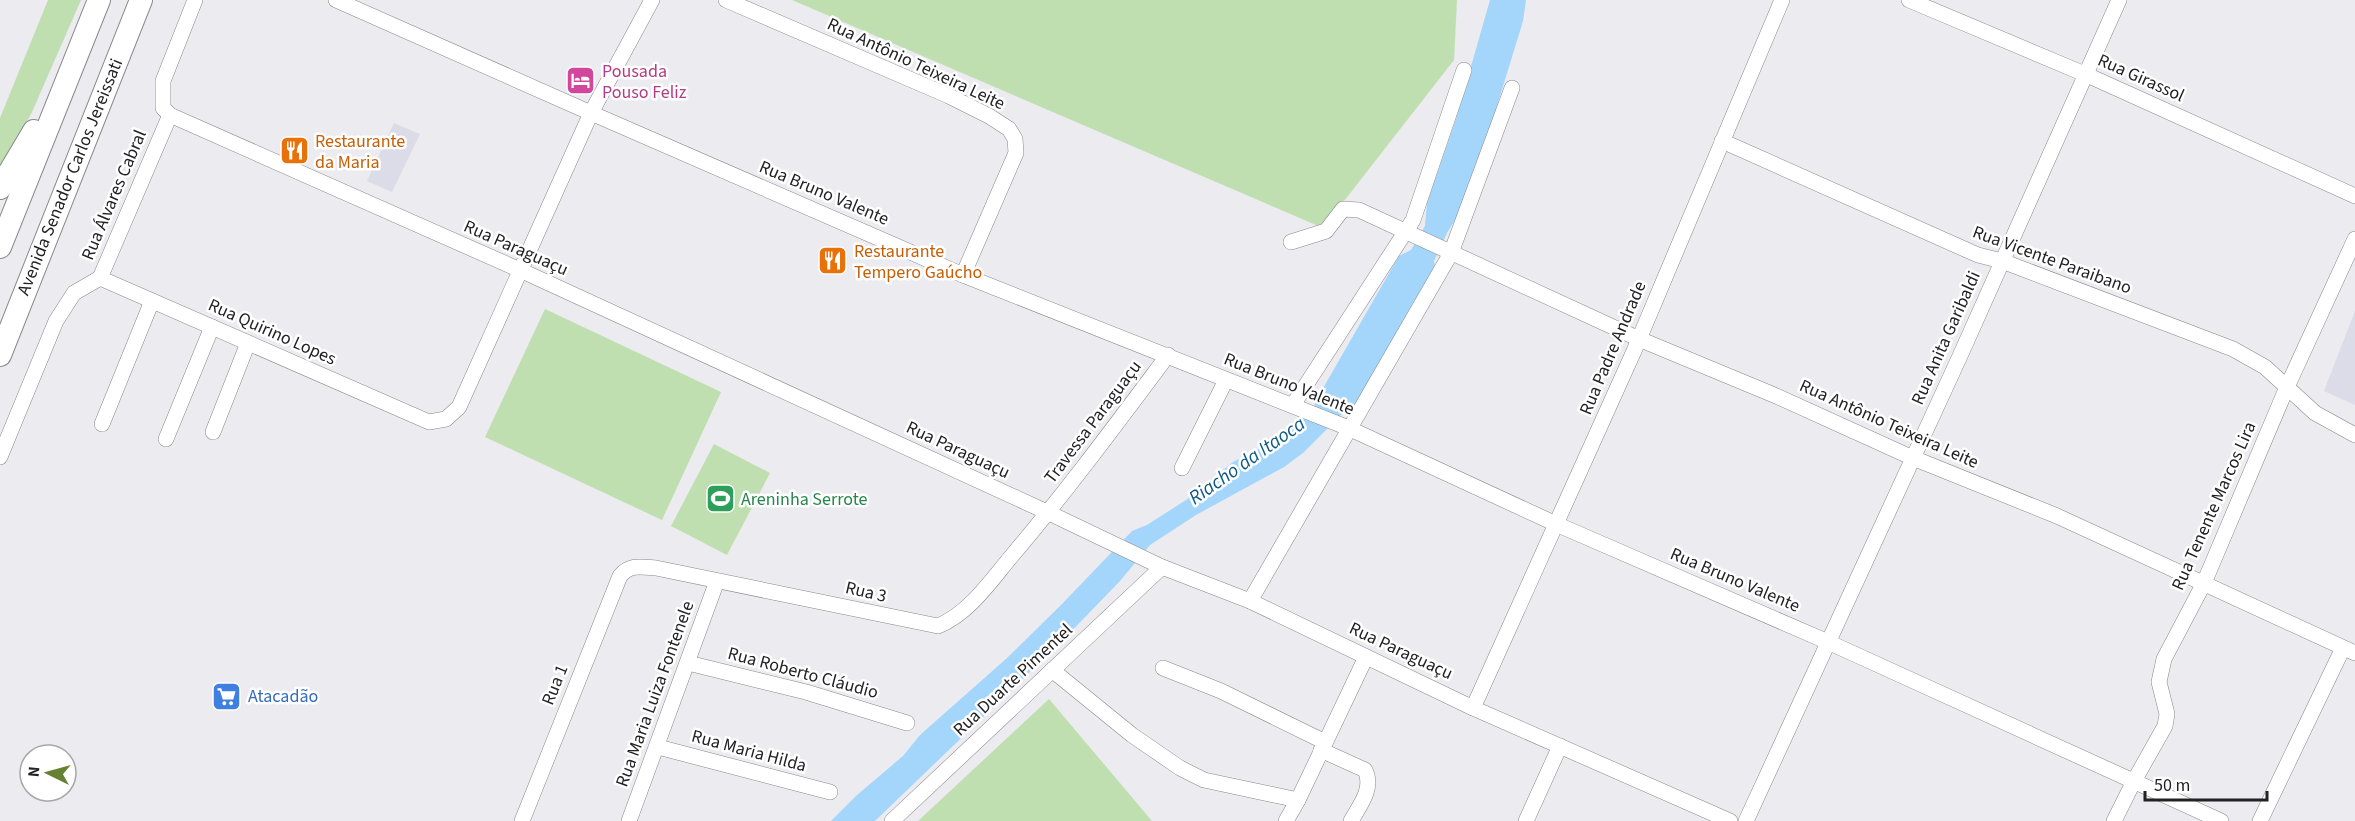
<svg xmlns="http://www.w3.org/2000/svg" width="2355" height="821" font-family="'Source Sans 3',sans-serif">
<style>
.built{fill:#dbdce7}
.green{fill:#c0dfb0}
.water{fill:#a4d6fb}
.lines{fill:none;stroke-linecap:round;stroke-linejoin:round}
.stream{stroke:#a4d6fb;stroke-width:4.5}
.street-casing{stroke:#89898d;stroke-width:16}
.primary-casing{stroke:#89898d;stroke-width:24}
.street{stroke:#fff;stroke-width:15}
.primary{stroke:#fff;stroke-width:22}
.labels{text-anchor:middle;dominant-baseline:central;stroke-width:5;stroke-linejoin:round;paint-order:stroke}
.street-label{font-size:18px;fill:#222224;stroke:#fff}
.hotel-label{font-size:18px;fill:#b23c85;stroke:#fff;text-anchor:start}
.food-label{font-size:18px;fill:#c56008;stroke:#fff;text-anchor:start}
.leisure-label{font-size:18px;fill:#27864d;stroke:#fff;text-anchor:start}
.shop-label{font-size:18px;fill:#366cbe;stroke:#fff;text-anchor:start}
.water-label{font-size:20px;font-style:italic;fill:#0d5983;stroke:#fff}
</style>
<rect width="100%" height="100%" fill="#ebebf0"/>
<g class="built">
<path d="M 394,123 L 420,134 L 392,192 L 367,181 Z"/>
<path d="M 2355,311 L 2355,405 L 2324,391 Z"/>
</g>
<g class="green">
<path d="M 48,0 L 81,0 L 32,112 L 0,172 L 0,118 Z"/>
<path d="M 792,0 L 1457,0 L 1454,60 L 1323,228 Z"/>
<path d="M 545,309 L 721,392 L 662,520 L 485,437 Z"/>
<path d="M 714,444 L 770,473 L 727,555 L 671,526 Z"/>
<path d="M 1049,699 L 1152,821 L 918,821 Z"/>
</g>
<path class="water" d="M 1490,0 L 1526,0 L 1523,21 L 1469,197 L 1447,233 L 1434,261 L 1436,274 L 1354,407 L 1343,413 L 1303,453 L 1284,467 L 1196,515 L 1150,545 L 1120,581 L 1059,644 L 875,821 L 831,821 L 857,795 L 903,756 L 920,735 L 1007,658 L 1062,604 L 1132,531 L 1147,525 L 1186,500 L 1233,462 L 1304,426 L 1322,390 L 1399,256 L 1411,250 L 1425,226 L 1427,203 L 1456,119 Z"/>
<g class="lines">
<path class="stream" d="M 1291,433 L 1310,417"/>
<defs>
<g id="street">
<path d="M 195,0 L 163,81 L 163,108 L 170,115 L 520,270 L 1049,513 L 1162,567 L 1250,601 L 1473,708 L 1730,821"/>
<path d="M 336,0 L 591,113 L 963,275 L 1346,427 L 1556,524 L 1828,642 L 2221,821"/>
<path d="M 726,0 L 949,96 L 989,116 L 1009,129 L 1015,139 L 1016,153 L 963,275"/>
<path d="M 1909,0 L 2087,75 L 2355,196"/>
<path d="M 1722,141 L 1978,255 L 2002,261 L 2233,349 L 2265,367 L 2315,413 L 2355,435"/>
<path d="M 1291,242 L 1326,231 L 1343,209 L 1359,210 L 1639,339 L 1774,395 L 1913,458 L 2057,516 L 2355,653"/>
<path d="M 100,278 L 429,422 L 446,419 L 459,407 L 591,113 L 652,0"/>
<path d="M 1293,405 L 1413,220 L 1464,70"/>
<path d="M 102,424 L 152,301"/>
<path d="M 213,432 L 248,343"/>
<path d="M 166,439 L 212,327"/>
<path d="M 0,457 L 56,321 L 74,293 L 100,278 L 170,115"/>
<path d="M 1182,468 L 1226,380"/>
<path d="M 1250,601 L 1451,253 L 1512,88"/>
<path d="M 688,663 L 806,692 L 907,723"/>
<path d="M 1163,668 L 1221,691 L 1325,742"/>
<path d="M 1052,670 L 1132,735 L 1180,768 L 1204,780 L 1298,800"/>
<path d="M 1473,708 L 1634,351 L 1782,0"/>
<path d="M 658,747 L 830,792"/>
<path d="M 1321,750 L 1365,770 C 1374,788 1360,805 1351,821"/>
<path d="M 522,821 L 620,576 C 630,564 641,567 656,568 L 938,626 C 968,614 990,582 1010,558 C 1066,492 1117,423 1168,355"/>
<path d="M 629,821 L 717,581"/>
<path d="M 892,821 L 1162,567"/>
<path d="M 1286,821 L 1298,800 L 1366,657"/>
<path d="M 1526,821 L 1560,746"/>
<path d="M 1746,821 L 1960,356 L 2119,0"/>
<path d="M 2114,821 L 2134,781 L 2165,726 L 2167,714 L 2159,682 L 2164,659 L 2204,583 L 2287,387 L 2355,239"/>
<path d="M 2260,821 L 2343,648"/>
</g>
<g id="primary">
<path d="M 0,188 L 34,131"/>
<path d="M 0,247 L 99,0"/>
<path d="M 0,355 L 141,0"/>
</g>
</defs>
<use href="#street" class="street-casing"/>
<use href="#primary" class="primary-casing"/>
<use href="#street" class="street"/>
<use href="#primary" class="primary"/>
</g>
<defs>
<symbol id="hotel-square" viewBox="-11 -11 22 22"><rect x="-9" y="-9" width="18" height="18" rx="4" fill="#d1479c" stroke="#fff"/><path d="M-6-4.5h1.5V1H6V5H4.5V3h-9V5H-6ZM-4 0a1.8 1.8 0 1 1 3.6 0ZM.5 0V-2.5h3Q6-2.5 6 0Z" fill="#fff"/></symbol>
<symbol id="restaurant-square" viewBox="-11 -11 22 22"><rect x="-9" y="-9" width="18" height="18" rx="4" fill="#e8710a" stroke="#fff"/><path d="M-5-6h1v4h1v-4h1v4h1v-4h1v5L-1.5 .5V6h-2V.5L-5-1ZM5-6V6H3V1.5H1.5Q1.5-4 5-6Z" fill="#fff"/></symbol>
<symbol id="stadium-square" viewBox="-11 -11 22 22"><rect x="-9" y="-9" width="18" height="18" rx="4" fill="#2e9e5b" stroke="#fff"/><path d="M0-5a6.5 5 0 1 0 0 10a6.5 5 0 1 0 0-10ZM-3.5-1.8h7v3.6h-7Z" fill="#fff"/></symbol>
<symbol id="supermarket-square" viewBox="-11 -11 22 22"><rect x="-9" y="-9" width="18" height="18" rx="4" fill="#3f7fe0" stroke="#fff"/><path d="M-6-5.5h2.5l.6 2H6L4.5 2H-2.5L-4.4-4H-6ZM-1.5 3.2a1.3 1.3 0 1 0 .1 0ZM3 3.2a1.3 1.3 0 1 0 .1 0Z" fill="#fff"/></symbol>
</defs>
<g fill-rule="evenodd">
<use href="#hotel-square" x="564" y="64" width="33" height="33"/>
<use href="#restaurant-square" x="278" y="134" width="33" height="33"/>
<use href="#restaurant-square" x="816" y="244" width="33" height="33"/>
<use href="#stadium-square" x="704" y="482" width="33" height="33"/>
<use href="#supermarket-square" x="210" y="680" width="33" height="33"/>
</g>
<g class="labels">
<g class="street-label">
<text transform="translate(916 64) rotate(25)">Rua Antônio Teixeira Leite</text>
<text transform="translate(2141 78) rotate(24)">Rua Girassol</text>
<text transform="translate(70 177) rotate(-68)">Avenida Senador Carlos Jereissati</text>
<text transform="translate(824 193) rotate(23)">Rua Bruno Valente</text>
<text transform="translate(114 195) rotate(-67)">Rua Álvares Cabral</text>
<text transform="translate(516 248) rotate(24)">Rua Paraguaçu</text>
<text transform="translate(2052 260) rotate(20)">Rua Vicente Paraibano</text>
<text transform="translate(272 332) rotate(24)">Rua Quirino Lopes</text>
<text transform="translate(1946 338) rotate(-66)">Rua Anita Garibaldi</text>
<text transform="translate(1613 348) rotate(-67)">Rua Padre Andrade</text>
<text transform="translate(1289 384) rotate(22)">Rua Bruno Valente</text>
<text transform="translate(1093 422) rotate(-53)">Travessa Paraguaçu</text>
<text transform="translate(1889 424) rotate(24)">Rua Antônio Teixeira Leite</text>
<text transform="translate(958 450) rotate(25)">Rua Paraguaçu</text>
<text transform="translate(2214 506) rotate(-66)">Rua Tenente Marcos Lira</text>
<text transform="translate(1735 580) rotate(23)">Rua Bruno Valente</text>
<text transform="translate(866 592) rotate(13)">Rua 3</text>
<text transform="translate(1401 651) rotate(25)">Rua Paraguaçu</text>
<text transform="translate(803 673) rotate(15)">Rua Roberto Cláudio</text>
<text transform="translate(1013 680) rotate(-43)">Rua Duarte Pimentel</text>
<text transform="translate(555 685) rotate(-68)">Rua 1</text>
<text transform="translate(655 694) rotate(-70)">Rua Maria Luiza Fontenele</text>
<text transform="translate(749 751) rotate(15)">Rua Maria Hilda</text>
</g>
<g class="hotel-label">
<text x="602" y="71">Pousada<tspan x="602" dy="21">Pouso Feliz</tspan></text>
</g>
<g class="food-label">
<text x="315" y="141">Restaurante<tspan x="315" dy="21">da Maria</tspan></text>
<text x="854" y="251">Restaurante<tspan x="854" dy="21">Tempero Gaúcho</tspan></text>
</g>
<g class="leisure-label">
<text x="741" y="499">Areninha Serrote</text>
</g>
<g class="shop-label">
<text x="248" y="696">Atacadão</text>
</g>
<g class="water-label">
<text transform="translate(1247 461) rotate(-35)">Riacho da Itaoca</text>
</g>
</g>
<g transform="translate(48 773) rotate(275)"><circle r="28" fill="#ffffff" stroke="#a7a7a7" stroke-width="1.5"/>
<path d="M0-4.5L10 22L0 15L-10 22Z" fill="#678134"/>
<text y="-9" font-size="16" font-weight="bold" text-anchor="middle" fill="#222224">N</text>
</g>
<path d="M2145 791v9h122v-9" fill="none" stroke="#222224" stroke-width="3"/>
<text x="2154" y="791" font-size="18" fill="#222224" stroke="#ffffff" stroke-width="4.5" paint-order="stroke">50 m</text>
</svg>
